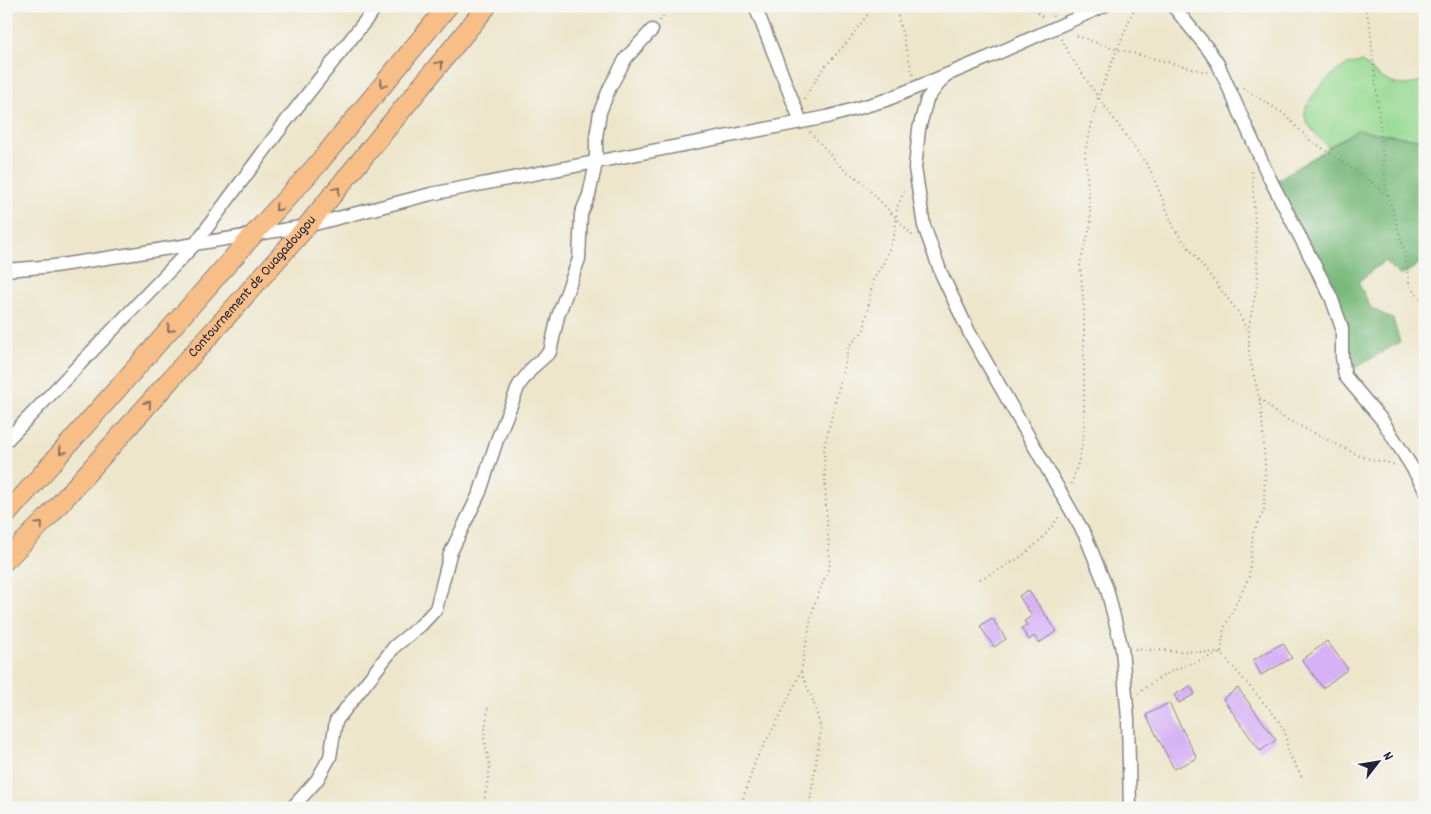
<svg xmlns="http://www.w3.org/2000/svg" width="1431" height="814" font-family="Dekko,sans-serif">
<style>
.green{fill:#97da92;stroke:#5c7e66}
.forest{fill:#79ba7c;stroke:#4e6e5c}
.building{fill:#d6b1f6}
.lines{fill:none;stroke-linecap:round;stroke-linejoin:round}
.minor-casing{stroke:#888483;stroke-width:15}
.highway-casing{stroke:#888483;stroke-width:21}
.path{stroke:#888483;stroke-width:2;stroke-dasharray:1 4;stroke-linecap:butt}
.minor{stroke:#fff;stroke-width:12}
.highway{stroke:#f7be87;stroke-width:19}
.oneway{stroke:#8c7061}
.labels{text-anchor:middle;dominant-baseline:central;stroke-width:4;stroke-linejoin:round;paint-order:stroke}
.street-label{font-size:15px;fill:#22223b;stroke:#f6f6f2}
</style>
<rect width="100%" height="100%" fill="#f6f6f2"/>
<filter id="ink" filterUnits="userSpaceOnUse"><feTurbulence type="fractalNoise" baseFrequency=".02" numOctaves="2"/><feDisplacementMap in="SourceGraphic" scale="10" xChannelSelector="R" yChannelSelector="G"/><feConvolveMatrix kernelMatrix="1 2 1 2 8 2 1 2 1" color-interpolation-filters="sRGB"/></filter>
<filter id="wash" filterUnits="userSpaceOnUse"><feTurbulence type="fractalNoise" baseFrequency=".0096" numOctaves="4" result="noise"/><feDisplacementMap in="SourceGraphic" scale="20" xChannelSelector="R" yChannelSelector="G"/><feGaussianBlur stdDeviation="1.12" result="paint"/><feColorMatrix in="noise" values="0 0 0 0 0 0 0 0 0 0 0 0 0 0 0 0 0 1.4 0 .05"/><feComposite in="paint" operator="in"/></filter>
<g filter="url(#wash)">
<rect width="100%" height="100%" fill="#ede6cb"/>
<path class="green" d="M 1362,62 C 1383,80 1397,93 1425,79 L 1425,140 L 1357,130 L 1328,147 C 1320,138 1309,129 1305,117 C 1301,102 1334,70 1347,65 C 1352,63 1357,63 1362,62 Z"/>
<path class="forest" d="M 1357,130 L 1425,140 L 1425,260 L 1401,276 L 1384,261 L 1358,282 L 1371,308 L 1393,319 L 1400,342 L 1346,373 L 1342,335 L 1328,298 L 1269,185 Z"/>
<g id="blocks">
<g class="building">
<path d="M 1028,590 L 1057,631 L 1039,643 L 1034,636 L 1029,640 L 1021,628 L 1027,625 L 1024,621 L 1032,616 L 1019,596 Z"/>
<path d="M 992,618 L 1006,639 L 994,647 L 980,626 Z"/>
<path d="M 1327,641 L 1348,669 L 1323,688 L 1302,660 Z"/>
<path d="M 1283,643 L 1292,658 L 1261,675 L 1253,660 Z"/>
<path d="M 1190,686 L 1195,694 L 1179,703 L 1174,695 Z"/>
<path d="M 1238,688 L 1276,740 L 1260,751 L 1223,699 Z"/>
<path d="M 1169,703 L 1197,758 L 1174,769 L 1146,715 Z"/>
</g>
</g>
</g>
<g filter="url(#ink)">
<use href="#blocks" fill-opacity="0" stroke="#888483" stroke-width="1"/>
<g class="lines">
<defs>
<g id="minor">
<path d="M 755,6 L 801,122"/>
<path d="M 1173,6 L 1208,49 L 1218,64 L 1268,175 L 1331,297 L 1342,328 L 1342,357 L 1345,376 L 1382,420 L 1410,464 L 1425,490"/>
<path d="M 944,77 L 927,99 L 919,129 L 915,168 L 924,226 L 941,273 L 969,332 L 1085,535 L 1107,589 L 1122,649 L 1128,719 L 1130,808"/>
<path d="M 6,270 L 54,266 L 120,256 L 307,226 L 431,194 L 827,117 L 886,100 L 987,58 L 1104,6"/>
<path d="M 6,441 L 195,244 L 287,120 L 377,6"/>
<path d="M 292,808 L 317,780 L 330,757 L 336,721 L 395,646 L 421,625 L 436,609 L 450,554 L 480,492 L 497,440 L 519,385 L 533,367 L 550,352 L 558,316 L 579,259 L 581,214 L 589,195 L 596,163 L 596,137 L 600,112 L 610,87 L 626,58 L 652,30"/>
</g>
<g id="highway">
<path d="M 6,515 L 254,234 L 316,166 L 448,6"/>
<path id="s1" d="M 6,560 L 49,516 L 307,226 L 487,6"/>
</g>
</defs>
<use href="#minor" class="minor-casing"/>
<use href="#highway" class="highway-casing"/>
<g class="path">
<path d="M 895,6 L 913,75"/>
<path d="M 1030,6 L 1045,19"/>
<path d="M 1050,6 L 1053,17"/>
<path d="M 1135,6 L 1098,97 L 1150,169 L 1175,230 L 1238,312 L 1248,332"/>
<path d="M 1365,6 L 1370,27 L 1386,187 L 1404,250 L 1410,287 L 1425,304"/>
<path d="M 660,21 L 671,6"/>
<path d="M 1072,34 L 1108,47 L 1210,73"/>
<path d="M 1061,39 L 1071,57 L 1098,97 L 1085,153 L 1091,224 L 1080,263 L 1084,309 L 1084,434 L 1079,460 L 1071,486"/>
<path d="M 1243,88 L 1283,113 L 1310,140 L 1359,173 L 1389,196"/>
<path d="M 805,100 L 806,96 L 822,70 L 850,39 L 870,11 L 877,6"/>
<path d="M 810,132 L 843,169 L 860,180 L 915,238"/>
<path d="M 1260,398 L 1278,415 L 1362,457 L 1397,465"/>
<path d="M 980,579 C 1013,564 1040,547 1059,516"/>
<path d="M 1135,649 L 1221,653 L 1276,717 L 1285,732 L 1289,754 L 1303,779"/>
<path d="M 801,672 L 814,703 L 821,730 L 809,808"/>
<path d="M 1138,694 C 1161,672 1191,663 1221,653 L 1224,628 L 1249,577 L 1253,533 L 1264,510 L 1265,465 L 1262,418 L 1259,397 L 1249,355 L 1249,326 L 1258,280 L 1252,170"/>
<path d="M 483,808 L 490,767 L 484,738 L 488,708"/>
<path d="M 740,808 L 756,759 L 780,716 L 801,671 L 813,608 L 830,564 L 826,508 L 824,448 L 849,346 L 864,330 L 873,280 L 884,262 L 895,233 L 897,207 L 906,188"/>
</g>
<use href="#minor" class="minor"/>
<use href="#highway" class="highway"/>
</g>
<defs><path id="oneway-chevron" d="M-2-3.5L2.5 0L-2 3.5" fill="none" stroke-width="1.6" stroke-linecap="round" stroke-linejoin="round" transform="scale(1.25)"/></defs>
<g class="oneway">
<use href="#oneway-chevron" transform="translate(440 64) rotate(-51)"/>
<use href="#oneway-chevron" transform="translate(383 84) rotate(130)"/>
<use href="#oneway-chevron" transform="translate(337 190) rotate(-50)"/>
<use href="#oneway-chevron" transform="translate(278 208) rotate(133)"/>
<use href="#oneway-chevron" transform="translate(170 329) rotate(131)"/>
<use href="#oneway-chevron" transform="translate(148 404) rotate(-48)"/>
<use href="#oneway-chevron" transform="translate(62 451) rotate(131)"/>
<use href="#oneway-chevron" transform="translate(40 525) rotate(-46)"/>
</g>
</g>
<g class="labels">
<g class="street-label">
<text stroke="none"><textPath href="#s1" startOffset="368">Contournement de Ouagadougou</textPath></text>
</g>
</g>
<rect width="1431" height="814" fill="none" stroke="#f6f6f2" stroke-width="25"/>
<g transform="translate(1378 762) rotate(59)" stroke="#f6f6f2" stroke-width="4" paint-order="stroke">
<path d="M0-4L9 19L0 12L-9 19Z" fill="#22223b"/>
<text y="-8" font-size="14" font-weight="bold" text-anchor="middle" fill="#22223b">N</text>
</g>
</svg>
